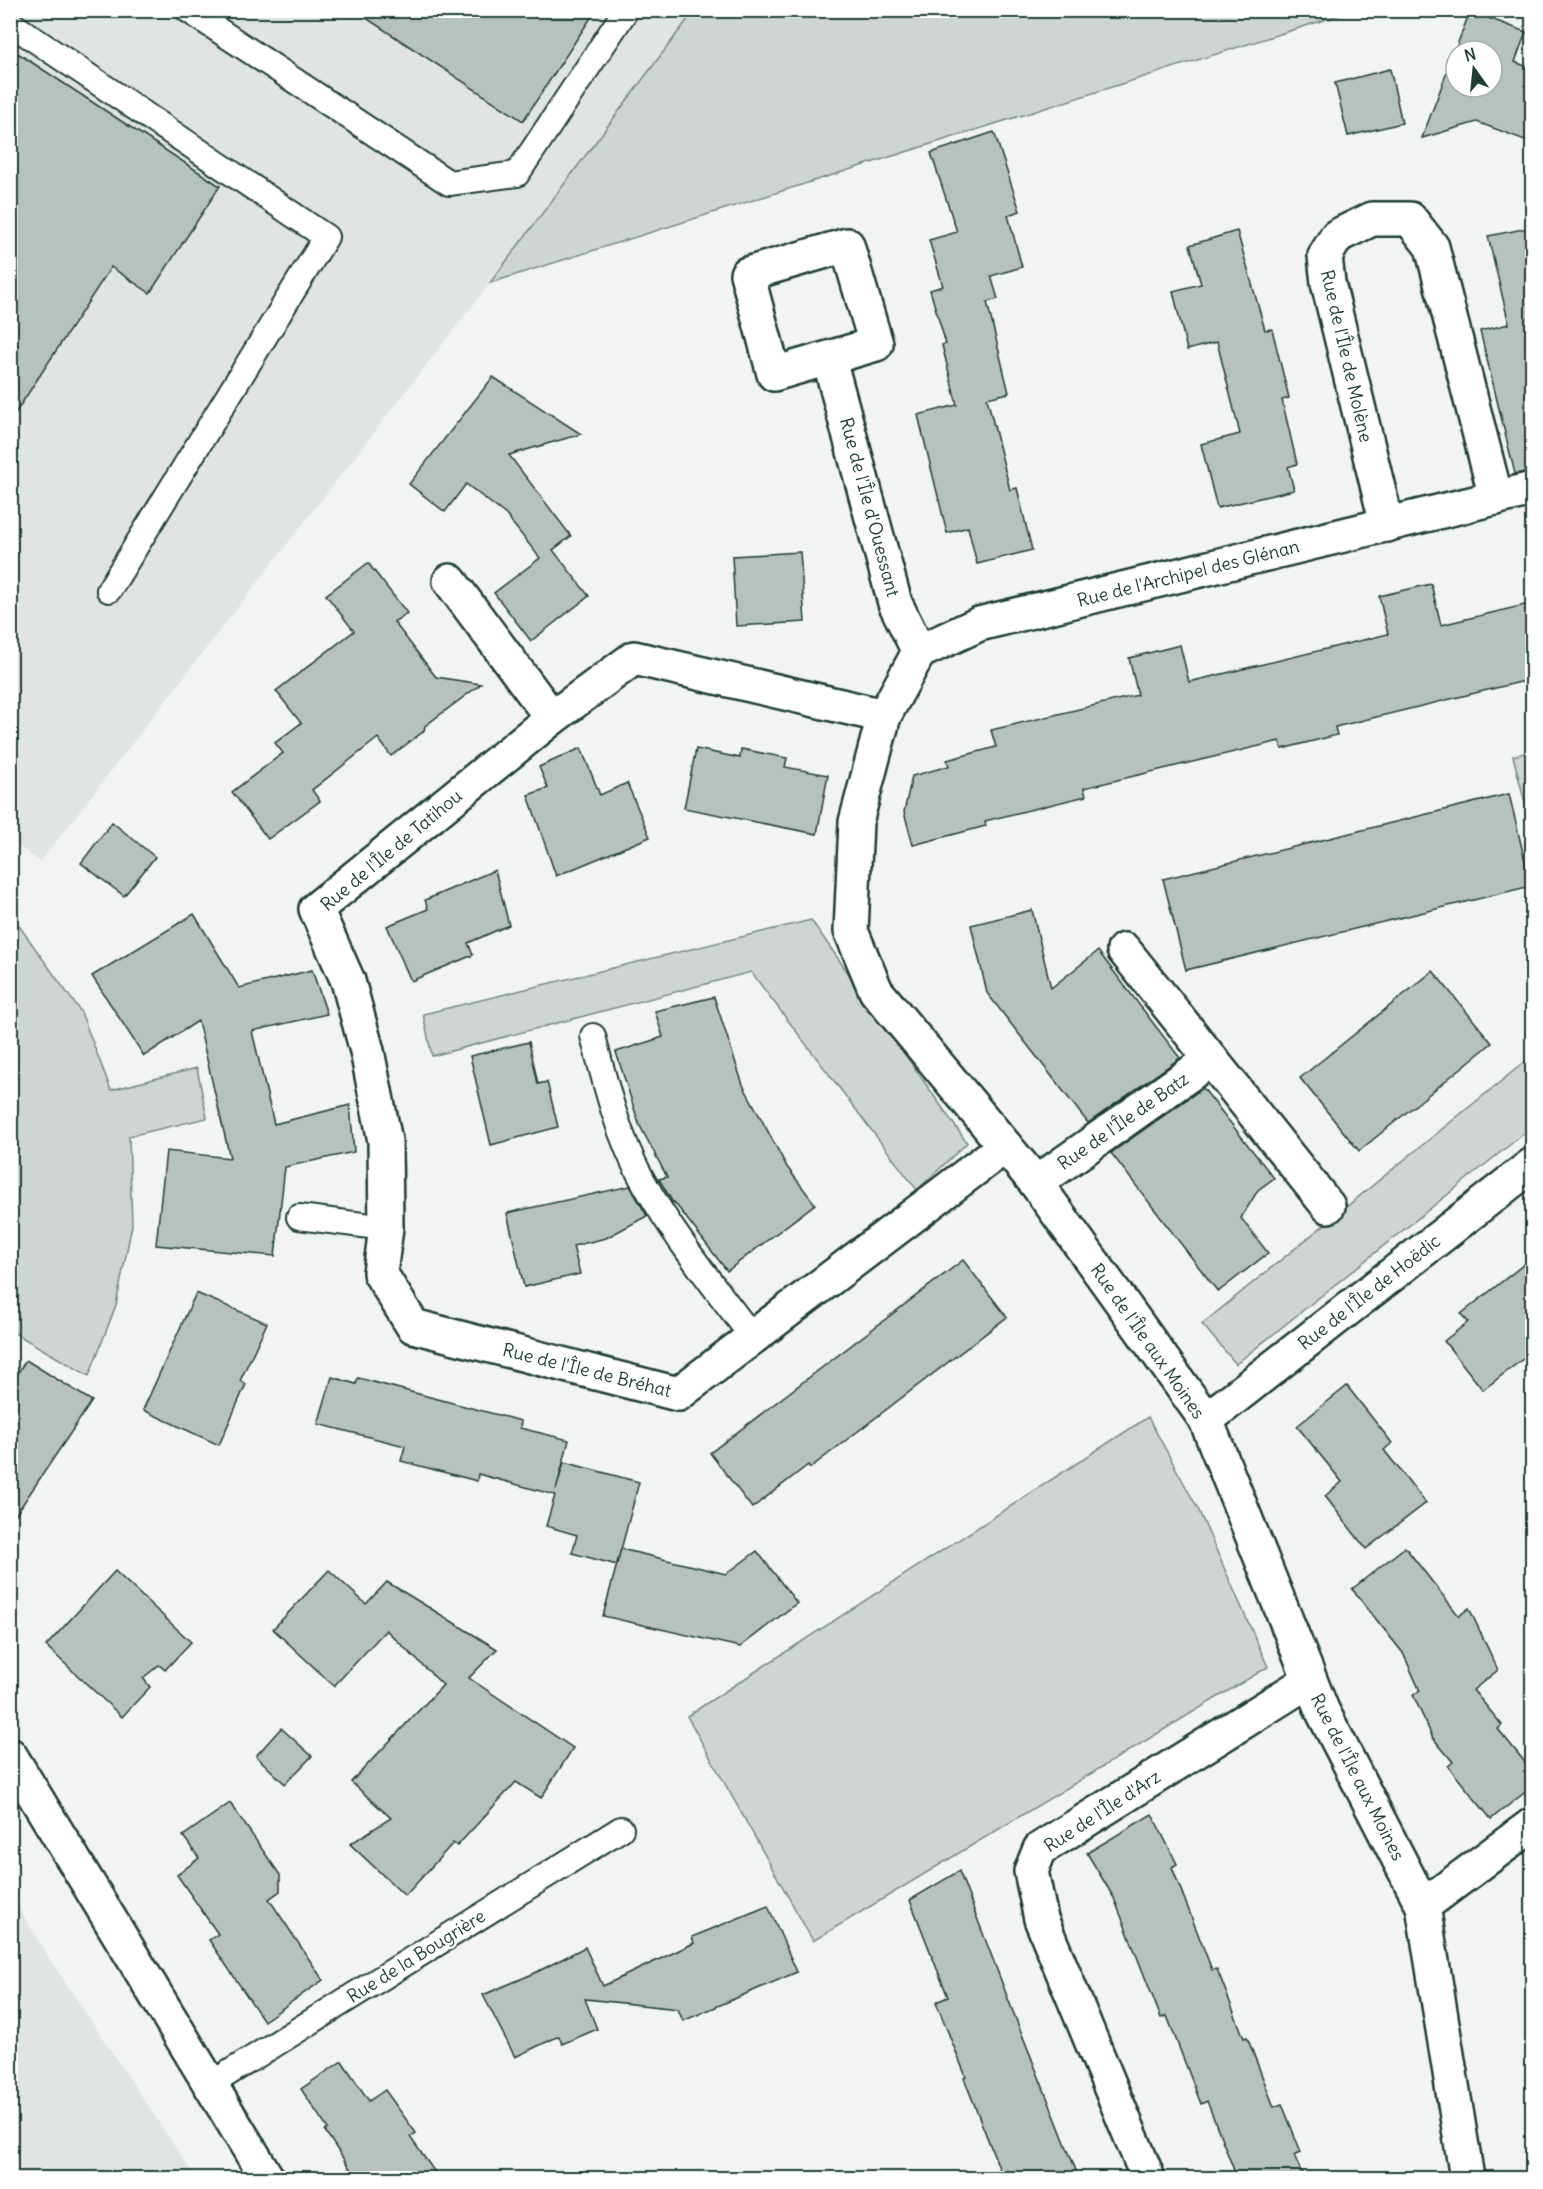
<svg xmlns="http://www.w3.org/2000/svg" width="1543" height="2189" font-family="Delius,sans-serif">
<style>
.built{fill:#e0e4e3}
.green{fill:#ced5d3;stroke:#768984;stroke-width:1.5}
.building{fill:#b7c1bd;stroke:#1f3d34;stroke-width:1.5;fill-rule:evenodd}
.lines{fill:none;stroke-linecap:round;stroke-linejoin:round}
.service-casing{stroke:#1f3d34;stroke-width:28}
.minor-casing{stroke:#1f3d34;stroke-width:38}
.service{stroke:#fff;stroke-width:24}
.minor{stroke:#fff;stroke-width:33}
.labels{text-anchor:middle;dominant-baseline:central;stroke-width:5;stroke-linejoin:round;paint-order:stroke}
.street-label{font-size:18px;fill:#1f3d34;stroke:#fff}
</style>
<rect width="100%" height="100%" fill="#f2f3f3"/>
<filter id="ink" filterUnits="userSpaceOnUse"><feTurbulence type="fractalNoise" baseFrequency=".0167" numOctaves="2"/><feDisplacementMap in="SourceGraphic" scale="12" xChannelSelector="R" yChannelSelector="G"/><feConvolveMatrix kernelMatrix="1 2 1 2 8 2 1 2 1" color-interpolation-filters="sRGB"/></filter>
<g filter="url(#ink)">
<g class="built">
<path d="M 10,11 L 694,11 L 490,283 L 40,862 L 10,840 Z"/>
<path d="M 10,1893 L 51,1961 L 196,2178 L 11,2178 Z"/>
</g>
<g class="green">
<path d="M 694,11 L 694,10 L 1353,11 L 490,283 Z"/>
<path d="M 1532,751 L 1532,830 L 1513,756 Z"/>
<path d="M 811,920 L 967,1143 L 917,1190 L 751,972 L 432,1056 L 423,1014 Z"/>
<path d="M 17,923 L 81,1012 L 111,1090 L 197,1068 L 207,1118 L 129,1136 L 132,1225 L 116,1305 L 89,1376 L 11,1331 L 10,931 Z"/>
<path d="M 1532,1056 L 1532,1127 L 1236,1364 L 1202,1324 Z"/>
<path d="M 1148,1417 L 1198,1509 L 1268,1667 L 813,1941 L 687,1716 Z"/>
</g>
<g class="building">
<path d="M 354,10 L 596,10 L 523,121 Z"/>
<path d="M 1470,11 L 1526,32 L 1515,62 L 1533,69 L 1533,143 L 1477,122 L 1422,138 ZM 1456,51 L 1492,51 L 1492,87 L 1456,87 Z"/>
<path d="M 10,48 L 220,186 L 150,293 L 111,267 L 10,421 Z"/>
<path d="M 1390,69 L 1402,123 L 1348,136 L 1335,83 Z"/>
<path d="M 994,132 L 1020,211 L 1008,215 L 1022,267 L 991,276 L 998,299 L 987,302 L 1009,393 L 987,398 L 1010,490 L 1017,488 L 1032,550 L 977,564 L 968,527 L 947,533 L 918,415 L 957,405 L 942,345 L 946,344 L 930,290 L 943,286 L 929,240 L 957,232 L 931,153 Z"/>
<path d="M 1533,227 L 1533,471 L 1515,474 L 1480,331 L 1509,324 L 1488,236 Z"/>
<path d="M 1237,231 L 1265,330 L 1272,329 L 1289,398 L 1282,400 L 1297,464 L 1288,467 L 1294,490 L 1217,508 L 1201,444 L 1240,434 L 1217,342 L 1187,350 L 1173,291 L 1201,284 L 1190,245 Z"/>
<path d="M 493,377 L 581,434 L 509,455 L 571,536 L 553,550 L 589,596 L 531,641 L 494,593 L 540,558 L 506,515 L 466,484 L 445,512 L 409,484 Z"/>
<path d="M 800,552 L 805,622 L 736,626 L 732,556 Z"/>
<path d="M 368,563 L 407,613 L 394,622 L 436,677 L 481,684 L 425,726 L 424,731 L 391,756 L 378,738 L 312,790 L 320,801 L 268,839 L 232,792 L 283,753 L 275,743 L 301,723 L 276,691 L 354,631 L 326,595 Z"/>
<path d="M 1431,584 L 1441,625 L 1533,603 L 1533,679 L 1335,727 L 1337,735 L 1309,742 L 1282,749 L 1280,741 L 1084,788 L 1086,796 L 985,821 L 986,826 L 913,845 L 904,812 L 912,776 L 949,766 L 947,760 L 996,747 L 991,730 L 1138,695 L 1129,658 L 1180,645 L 1189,682 L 1388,634 L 1379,596 Z"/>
<path d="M 581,748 L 600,795 L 627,783 L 650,837 L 556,876 L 528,795 L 548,788 L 539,767 Z"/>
<path d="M 696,749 L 740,758 L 741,749 L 787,758 L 785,767 L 828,775 L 817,834 L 684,808 Z"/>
<path d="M 1509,794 L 1531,886 L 1186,970 L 1163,879 Z"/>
<path d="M 112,822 L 155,857 L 124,896 L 81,863 Z"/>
<path d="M 495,870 L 509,925 L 468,943 L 473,955 L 411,981 L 387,926 L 428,909 L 425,900 Z"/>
<path d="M 1032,910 L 1051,988 L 1098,951 L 1180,1058 L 1088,1123 L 987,993 L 971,925 Z"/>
<path d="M 194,914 L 239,988 L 312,970 L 327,1014 L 252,1031 L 274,1124 L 350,1105 L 354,1152 L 285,1167 L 275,1256 L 156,1245 L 166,1151 L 230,1158 L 198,1021 L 144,1056 L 92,976 Z"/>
<path d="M 1433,971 L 1492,1043 L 1359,1151 L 1300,1078 Z"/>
<path d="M 714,997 L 743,1085 L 787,1167 L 815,1204 L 727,1271 L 674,1202 L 673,1203 L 659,1179 L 667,1177 L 639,1124 L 616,1052 L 663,1037 L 655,1011 Z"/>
<path d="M 529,1042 L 538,1084 L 547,1082 L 558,1127 L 491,1145 L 470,1056 Z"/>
<path d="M 1203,1088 L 1274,1178 L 1258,1190 L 1241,1218 L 1268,1253 L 1218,1292 L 1111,1153 Z"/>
<path d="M 630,1186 L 647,1216 L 606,1238 L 573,1246 L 580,1274 L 524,1287 L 507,1213 Z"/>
<path d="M 1533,1257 L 1533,1351 L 1483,1390 L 1444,1341 L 1468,1322 L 1461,1314 Z"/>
<path d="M 963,1260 L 1007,1317 L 810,1468 L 808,1465 L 752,1508 L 710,1453 Z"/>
<path d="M 196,1293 L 267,1323 L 240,1381 L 246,1384 L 219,1445 L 143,1410 Z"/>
<path d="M 26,1360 L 92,1401 L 10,1523 L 10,1385 Z"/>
<path d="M 332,1377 L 356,1384 L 358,1378 L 521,1421 L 520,1428 L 569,1440 L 556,1490 L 564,1462 L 639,1482 L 617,1565 L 572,1553 L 577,1535 L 546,1526 L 555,1495 L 478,1474 L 477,1481 L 401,1461 L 405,1446 L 318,1424 Z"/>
<path d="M 1347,1386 L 1392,1443 L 1384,1450 L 1426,1503 L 1366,1549 L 1325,1496 L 1342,1482 L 1297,1426 Z"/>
<path d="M 1405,1547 L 1459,1616 L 1469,1608 L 1498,1670 L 1473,1690 L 1502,1725 L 1498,1729 L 1533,1772 L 1533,1786 L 1491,1819 L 1448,1766 L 1453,1762 L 1433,1738 L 1413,1695 L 1420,1691 L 1403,1653 L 1352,1589 Z"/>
<path d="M 621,1549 L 726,1574 L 757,1551 L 797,1603 L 740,1647 L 603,1616 Z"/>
<path d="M 329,1570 L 366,1604 L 387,1582 L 497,1649 L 469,1678 L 573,1748 L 541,1798 L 516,1782 L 457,1846 L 453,1843 L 405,1896 L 350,1844 L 391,1818 L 351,1782 L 443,1685 L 386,1630 L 334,1686 L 273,1629 Z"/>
<path d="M 115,1571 L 191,1642 L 165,1670 L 159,1665 L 143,1678 L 150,1687 L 122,1717 L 46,1646 Z"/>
<path d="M 281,1728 L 312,1756 L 285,1784 L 256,1756 Z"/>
<path d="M 230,1803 L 280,1875 L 280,1891 L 269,1899 L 323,1980 L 264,2021 L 209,1940 L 218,1934 L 177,1875 L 199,1858 L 183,1836 Z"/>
<path d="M 1152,1814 L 1177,1864 L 1172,1867 L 1212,1970 L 1217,1969 L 1244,2038 L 1247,2037 L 1274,2107 L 1282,2104 L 1301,2152 L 1294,2155 L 1304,2178 L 1237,2178 L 1207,2101 L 1201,2104 L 1167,2016 L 1161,2018 L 1114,1898 L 1087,1853 Z"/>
<path d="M 959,1871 L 1012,2009 L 1079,2178 L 1003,2178 L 964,2078 L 966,2077 L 936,2002 L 948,1997 L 910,1900 Z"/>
<path d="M 768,1906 L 797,1972 L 683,2021 L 678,2009 L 585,1999 L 597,2029 L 562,2044 L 559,2036 L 515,2057 L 483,1995 L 535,1973 L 585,1947 L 603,1986 L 694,1943 L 692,1937 Z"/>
<path d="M 342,2061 L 369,2101 L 385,2090 L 416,2133 L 410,2137 L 439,2178 L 356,2178 L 325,2131 L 328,2129 L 301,2089 Z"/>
</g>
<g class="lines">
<defs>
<g id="service">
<path d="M 188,10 L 449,183 L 517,174 L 626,10"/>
<path d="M 10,23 L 326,237 L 109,590"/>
<path d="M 593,1036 C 605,1083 618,1136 642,1179 C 673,1236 714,1286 753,1338"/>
<path d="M 299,1217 L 386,1228"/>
<path d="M 211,2084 L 621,1829"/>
</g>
<g id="minor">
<path d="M 847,245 L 876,344 L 774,374 L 747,274 Z"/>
<path d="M 829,359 L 895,603 L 919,652"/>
<path d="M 1387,525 L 1328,283 L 1325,256 L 1337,236 L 1372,219 L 1410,219 L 1432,247 L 1496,498"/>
<path d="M 450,581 L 552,718"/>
<path d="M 884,716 L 634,658 L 552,718 L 316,909 L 348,981 L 367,1051 L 385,1141 L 386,1228 L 380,1273 L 413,1326 L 678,1394 L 1005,1146"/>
<path d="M 1124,950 L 1328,1206"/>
<path d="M 1036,1183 L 1211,1059"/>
<path d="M 1206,1420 L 1532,1165"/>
<path d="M 10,1755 L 267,2178"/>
<path d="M 1423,1906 L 1532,1825"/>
<path d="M 1148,2178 L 1041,1919 L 1031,1871 L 1040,1849 L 1310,1680"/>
<path d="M 1467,2178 L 1423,1906 L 1322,1710 L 1206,1420 L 1036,1183 L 876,991 L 851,931 L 856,822 L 884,716 L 919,652 L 979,624 L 1532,489"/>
</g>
</defs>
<use href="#service" class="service-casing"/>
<use href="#minor" class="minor-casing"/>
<use href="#service" class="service"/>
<use href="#minor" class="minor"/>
</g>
</g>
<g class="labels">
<g class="street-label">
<text transform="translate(1347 356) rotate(77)">Rue de l'Île de Molène</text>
<text transform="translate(870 507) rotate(75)">Rue de l'Île d'Ouessant</text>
<text transform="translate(1188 573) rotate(-14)">Rue de l'Archipel des Glénan</text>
<text transform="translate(391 850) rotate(-40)">Rue de l'Île de Tatihou</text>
<text transform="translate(1123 1121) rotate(-35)">Rue de l'Île de Batz</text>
<text transform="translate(1369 1292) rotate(-38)">Rue de l'Île de Hoëdic</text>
<text transform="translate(1148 1341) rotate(55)">Rue de l'Île aux Moines</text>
<text transform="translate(587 1370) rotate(14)">Rue de l'Île de Bréhat</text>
<text transform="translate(1358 1777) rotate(63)">Rue de l'Île aux Moines</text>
<text transform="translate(1102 1811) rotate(-33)">Rue de l'Île d'Arz</text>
<text transform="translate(416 1956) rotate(-32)">Rue de la Bougrière</text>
</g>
</g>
<rect width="1543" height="2189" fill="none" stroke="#fff" stroke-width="36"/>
<rect x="18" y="18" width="1507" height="2153" fill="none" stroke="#1f3d34" stroke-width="2" filter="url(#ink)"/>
<g transform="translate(1474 69) rotate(345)"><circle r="28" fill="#ffffff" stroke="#a5b1ae" stroke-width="1.5"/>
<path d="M0-4.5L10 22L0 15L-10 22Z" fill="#1f3d34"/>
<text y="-9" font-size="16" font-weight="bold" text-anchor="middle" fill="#1f3d34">N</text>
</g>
</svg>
